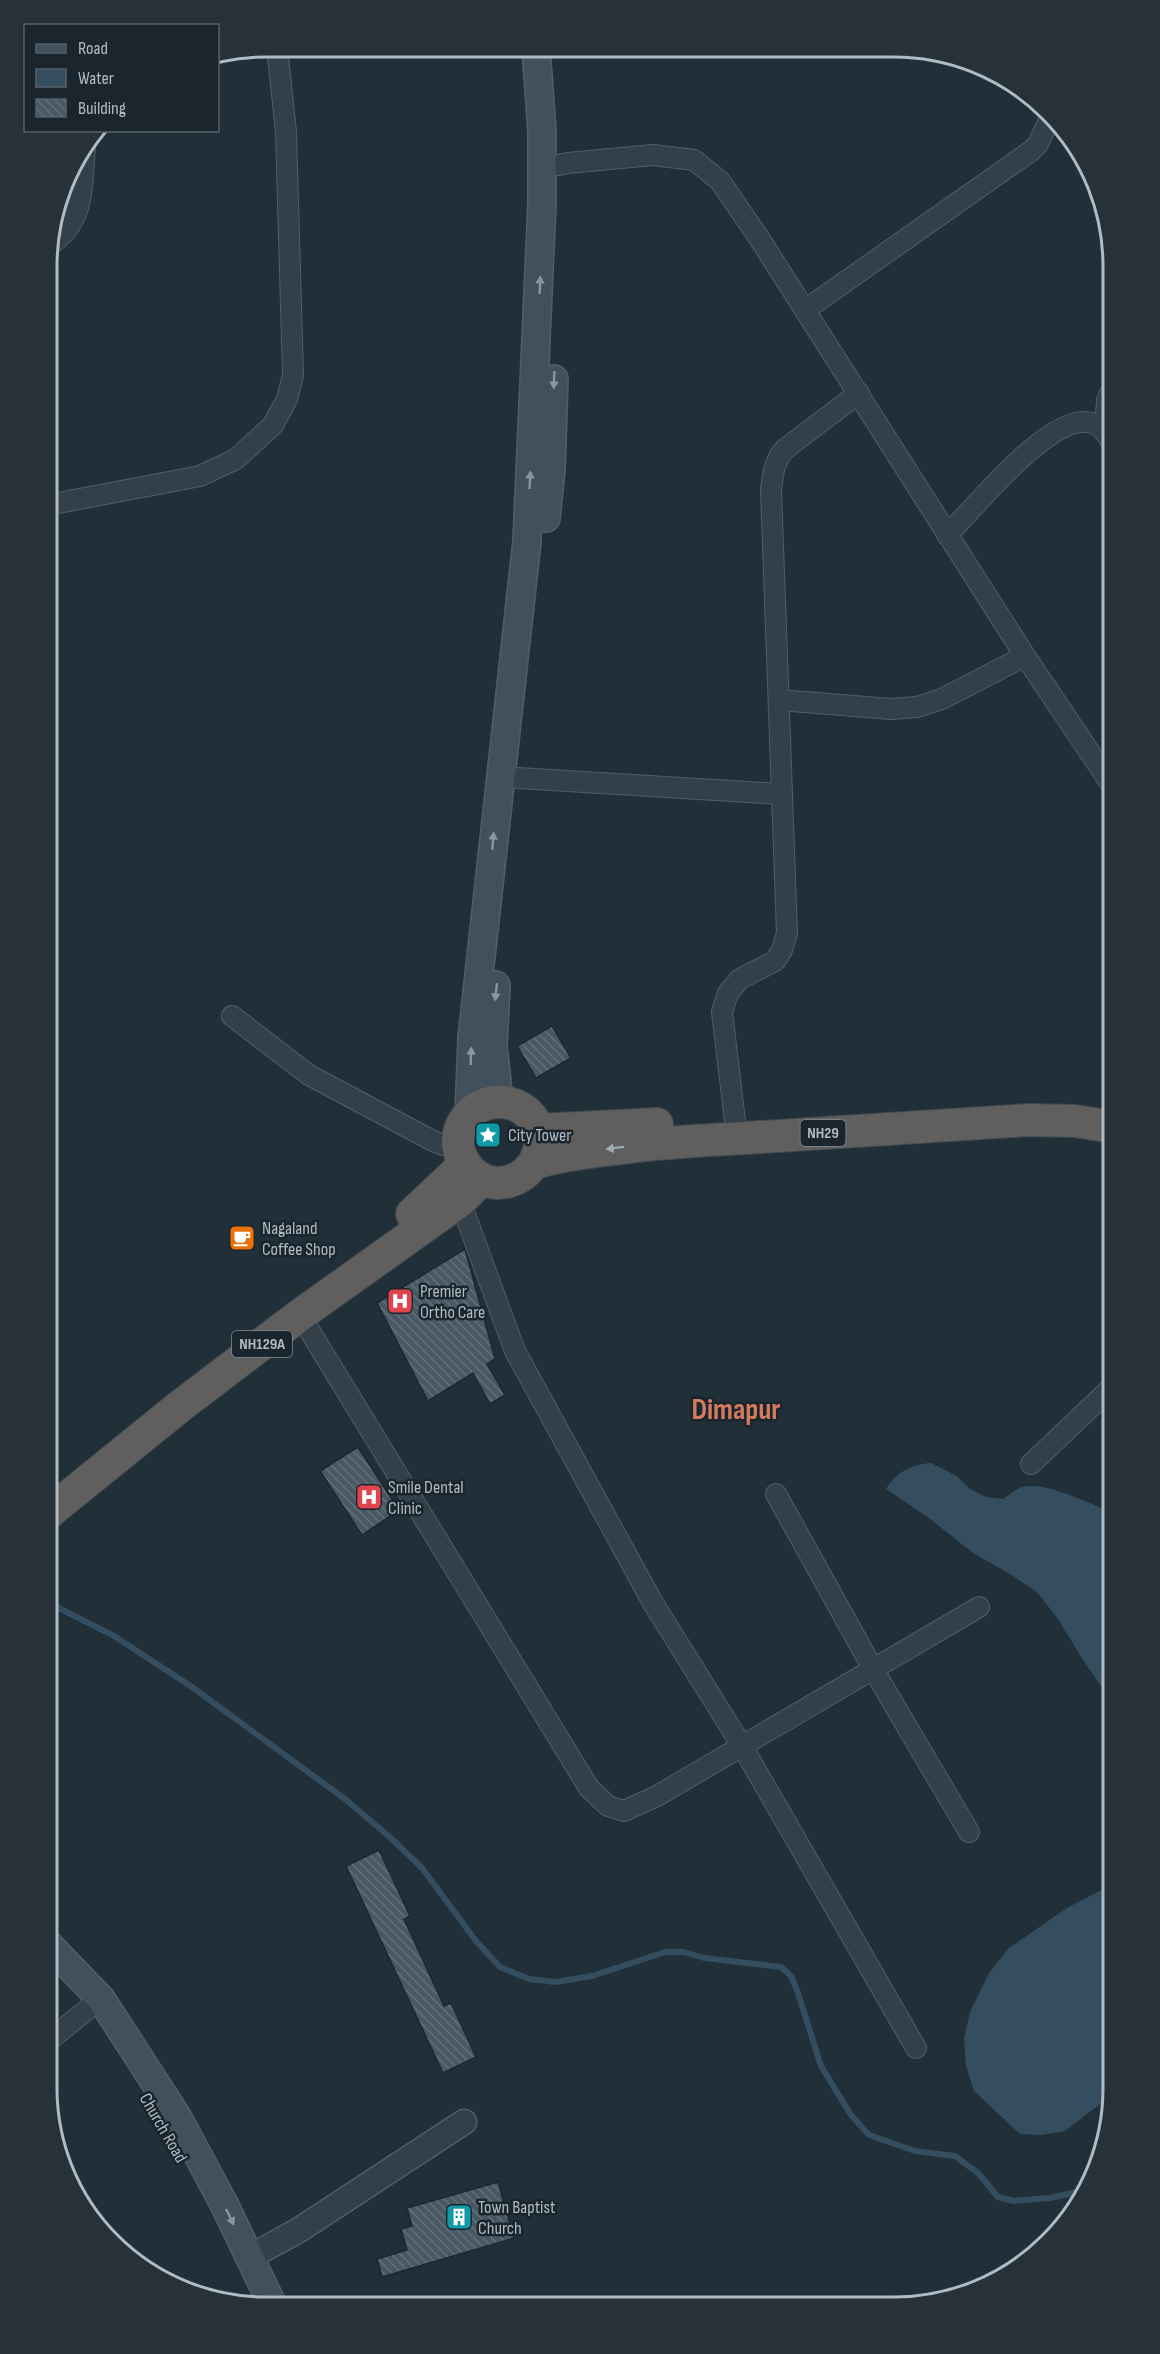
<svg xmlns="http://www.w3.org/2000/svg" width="1160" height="2354" font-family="'Sofia Sans Condensed',sans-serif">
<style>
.water{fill:#344e60}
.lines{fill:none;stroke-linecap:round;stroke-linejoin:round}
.stream{stroke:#344e60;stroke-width:6}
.building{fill:url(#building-back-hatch);stroke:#1c272f;stroke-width:1.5}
.minor-casing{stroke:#525e66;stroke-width:22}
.tertiary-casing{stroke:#525e66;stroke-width:27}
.secondary-casing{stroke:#525e66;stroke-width:30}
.trunk-casing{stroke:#3f4b53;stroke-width:34}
.minor{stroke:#344049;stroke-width:20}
.tertiary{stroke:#344049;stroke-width:24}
.secondary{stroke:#42505c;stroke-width:27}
.trunk{stroke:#605f5d;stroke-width:32}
.oneway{fill:#8996a0}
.oneway2{fill:#9fa9b0}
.labels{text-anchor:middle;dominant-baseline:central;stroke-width:5;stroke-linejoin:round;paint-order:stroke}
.shield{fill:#1a252d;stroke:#828e97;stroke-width:1.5}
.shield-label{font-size:16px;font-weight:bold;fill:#afbbc5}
.poi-label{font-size:18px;fill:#afbbc5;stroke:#1a252d;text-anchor:start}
.street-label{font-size:18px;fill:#afbbc5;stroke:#1a252d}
.town-label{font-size:30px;font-weight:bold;fill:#d37b5c;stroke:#1a252d}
.rim{fill:none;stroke:#afbbc5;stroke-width:3}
</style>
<defs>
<pattern id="building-back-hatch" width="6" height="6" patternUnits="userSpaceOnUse" patternTransform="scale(1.5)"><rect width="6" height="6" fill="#495964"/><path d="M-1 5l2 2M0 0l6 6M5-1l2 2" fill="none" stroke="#616f79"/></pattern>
</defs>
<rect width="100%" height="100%" fill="#212f38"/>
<g class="water">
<path d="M 931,1463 L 957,1476 L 970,1489 L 986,1497 L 1003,1499 C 1010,1494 1016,1489 1023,1487 C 1044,1481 1093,1504 1113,1514 L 1113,1703 L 1085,1663 L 1058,1619 L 1037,1592 L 1010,1574 L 973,1553 L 929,1518 L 886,1489 C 896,1472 912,1464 931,1463 Z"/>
<path d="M 1113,1884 L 1113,2094 L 1065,2131 L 1041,2135 L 1020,2134 L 974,2091 L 966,2066 L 964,2039 L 970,2012 L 989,1973 L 1009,1948 L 1067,1908 Z"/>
</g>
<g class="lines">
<path class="stream" d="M 47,1602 L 114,1636 L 192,1687 L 345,1799 L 392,1839 L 422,1868 L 476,1941 L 500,1967 L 529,1979 L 555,1982 L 592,1976 L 665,1952 L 684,1952 L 704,1958 L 781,1967 L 791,1976 L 797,1990 L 821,2066 L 851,2115 L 869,2135 L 915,2151 L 955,2156 L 978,2173 L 998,2197 L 1013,2201 L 1050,2198 L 1086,2190"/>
</g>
<g class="building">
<path d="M 552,1026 L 571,1058 L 536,1078 L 517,1046 Z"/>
<path d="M 465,1249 L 495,1359 L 487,1364 L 505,1395 L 490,1404 L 473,1373 L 428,1401 L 377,1303 Z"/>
<path d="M 358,1447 L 399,1510 L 362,1535 L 320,1471 Z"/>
<path d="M 379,1850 L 410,1916 L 404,1919 L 444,2006 L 451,2003 L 476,2057 L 443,2073 L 346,1866 Z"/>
<path d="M 498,2182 L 514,2238 L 382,2277 L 377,2259 L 407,2250 L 401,2229 L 412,2226 L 407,2208 Z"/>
</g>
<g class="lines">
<defs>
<g id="minor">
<path d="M 559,165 L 568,163 L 653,155 L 694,160 L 720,181 L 759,238 L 1025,656 L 1113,787"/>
<path d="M 48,246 C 86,222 81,188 85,149"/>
<path d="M 805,310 L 1031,151 L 1038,144 L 1050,118"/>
<path d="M 1105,431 L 1107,400 L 1113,387"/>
<path d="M 48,505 L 200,476 L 236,459 L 273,425 L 287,399 L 293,375 L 286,132 L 277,47"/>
<path d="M 947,535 C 975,508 1052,410 1092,423 C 1103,427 1108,436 1113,445"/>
<path d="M 779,700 L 891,709 L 917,707 L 942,699 L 1025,656"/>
<path d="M 518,778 L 781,794"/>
<path d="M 232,1016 L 309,1075 L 433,1141 L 443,1145 L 458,1147"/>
<path d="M 735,1121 L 722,1012 L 728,993 L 740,979 L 775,961 L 782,950 L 787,933 L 771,490 C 773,474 774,461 785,449 L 859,393"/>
<path d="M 460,1201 L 515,1351 L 653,1603 L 742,1746 L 916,2048"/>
<path d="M 300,1315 L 589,1788 L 608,1806 L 624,1811 L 657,1796 L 979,1607"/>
<path d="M 1031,1464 L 1113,1386"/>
<path d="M 776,1494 L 873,1669 L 969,1832"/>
<path d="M 47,2042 L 89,2008"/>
</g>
<path id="tertiary" d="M 250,2257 L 299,2230 L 464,2122"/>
<g id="secondary">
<path d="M 546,518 L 551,469 L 554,379"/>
<path d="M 496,985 L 493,1046 L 499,1101"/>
<path d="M 469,1114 L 472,1038 L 527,541 L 542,203 L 542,131 L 536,48"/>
<path d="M 47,1943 L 101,1999 L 178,2118 L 224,2204 L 273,2306"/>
</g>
<g id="trunk">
<path d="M 538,1130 L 657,1124"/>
<path d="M 534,1164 C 536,1158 539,1152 540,1147 C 544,1100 481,1084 461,1127 C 450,1152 471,1182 497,1183 C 507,1183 519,1179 526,1172 C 529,1169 532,1165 536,1163 C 561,1154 603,1150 630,1147 C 673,1141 717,1140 761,1137 C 850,1131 939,1125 1029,1120 L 1075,1121 L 1113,1127"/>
<path d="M 412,1214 L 465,1164"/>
<path d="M 47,1514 L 179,1407 L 300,1315 L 460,1201 L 482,1179"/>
</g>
</defs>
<use href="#minor" class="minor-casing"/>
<use href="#tertiary" class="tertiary-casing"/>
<use href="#secondary" class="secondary-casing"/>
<use href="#trunk" class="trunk-casing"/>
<use href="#minor" class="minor"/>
<use href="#tertiary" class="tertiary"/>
<use href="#secondary" class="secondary"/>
<use href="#trunk" class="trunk"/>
</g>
<defs><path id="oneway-solid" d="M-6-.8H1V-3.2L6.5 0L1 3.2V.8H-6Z" transform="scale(1.5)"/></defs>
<g class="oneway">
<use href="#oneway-solid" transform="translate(540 285) rotate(-88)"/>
<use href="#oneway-solid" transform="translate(554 380) rotate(92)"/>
<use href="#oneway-solid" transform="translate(530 480) rotate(-87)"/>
<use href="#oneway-solid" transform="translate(493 841) rotate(-85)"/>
<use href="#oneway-solid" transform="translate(496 992) rotate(96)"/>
<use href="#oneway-solid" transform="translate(471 1056) rotate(-88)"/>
<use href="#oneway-solid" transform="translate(230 2217) rotate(64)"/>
</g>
<use class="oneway2" href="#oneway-solid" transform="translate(615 1148) rotate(173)"/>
<defs>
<symbol id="sight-square" viewBox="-11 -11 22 22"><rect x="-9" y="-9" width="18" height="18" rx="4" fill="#0f9aa8" stroke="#1a252d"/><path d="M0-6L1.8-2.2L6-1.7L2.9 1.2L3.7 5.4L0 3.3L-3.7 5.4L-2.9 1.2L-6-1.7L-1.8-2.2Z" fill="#fff"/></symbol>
<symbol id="cafe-square" viewBox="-11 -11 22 22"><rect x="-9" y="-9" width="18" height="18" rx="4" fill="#e8710a" stroke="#1a252d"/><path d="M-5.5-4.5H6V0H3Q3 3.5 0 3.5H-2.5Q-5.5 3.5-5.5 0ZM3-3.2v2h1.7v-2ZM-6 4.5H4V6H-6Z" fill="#fff"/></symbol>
<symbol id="hospital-square" viewBox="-11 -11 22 22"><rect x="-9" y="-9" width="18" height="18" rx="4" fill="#e0444e" stroke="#1a252d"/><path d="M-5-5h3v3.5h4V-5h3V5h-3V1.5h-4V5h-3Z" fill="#fff"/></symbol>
<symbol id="building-square" viewBox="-11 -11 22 22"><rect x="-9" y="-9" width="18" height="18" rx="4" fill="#0f9aa8" stroke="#1a252d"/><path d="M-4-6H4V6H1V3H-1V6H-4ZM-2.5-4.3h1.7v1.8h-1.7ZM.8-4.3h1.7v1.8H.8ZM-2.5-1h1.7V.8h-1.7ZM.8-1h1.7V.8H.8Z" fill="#fff"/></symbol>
</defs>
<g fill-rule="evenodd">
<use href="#sight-square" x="473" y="1120" width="30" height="30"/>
<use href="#cafe-square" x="227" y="1223" width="30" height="30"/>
<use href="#hospital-square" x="385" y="1286" width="30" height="30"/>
<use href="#hospital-square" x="354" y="1482" width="30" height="30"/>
<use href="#building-square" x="444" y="2202" width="30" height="30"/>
</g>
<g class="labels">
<g class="shield">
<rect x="800.5" y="1120" width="45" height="26" rx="4.5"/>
<rect x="232" y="1331" width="60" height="26" rx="4.5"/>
</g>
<g class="shield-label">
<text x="823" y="1133">NH29</text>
<text x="262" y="1344">NH129A</text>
</g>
<g class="poi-label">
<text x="508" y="1135">City Tower</text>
<text x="262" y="1228">Nagaland<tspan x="262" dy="21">Coffee Shop</tspan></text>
<text x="420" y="1291">Premier<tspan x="420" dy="21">Ortho Care</tspan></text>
<text x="388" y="1487">Smile Dental<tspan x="388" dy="21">Clinic</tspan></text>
<text x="478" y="2207">Town Baptist<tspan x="478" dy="21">Church</tspan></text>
</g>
<g class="street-label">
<text transform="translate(163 2128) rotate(60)">Church Road</text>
</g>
<g class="town-label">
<text x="736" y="1410">Dimapur</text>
</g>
</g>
<path d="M0 0H1160V2354H0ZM266 57H894A209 209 0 0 1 1103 266V2088A209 209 0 0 1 894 2297H266A209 209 0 0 1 57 2088V266A209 209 0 0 1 266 57Z" fill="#263139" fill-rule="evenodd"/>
<path class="rim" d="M266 57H894A209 209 0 0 1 1103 266V2088A209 209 0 0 1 894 2297H266A209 209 0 0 1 57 2088V266A209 209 0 0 1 266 57Z"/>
<rect x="24" y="24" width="195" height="108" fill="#1a252d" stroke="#56616a" stroke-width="1.5"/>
<rect x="36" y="44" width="30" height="9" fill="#42505c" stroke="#56616a" stroke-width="1.5"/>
<text x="78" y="54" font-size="18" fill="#afbbc5">Road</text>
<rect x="36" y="69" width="30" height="18" fill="#344e60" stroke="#56616a" stroke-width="1.5"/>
<text x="78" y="84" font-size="18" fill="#afbbc5">Water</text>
<rect x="36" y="99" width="30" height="18" fill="url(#building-back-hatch)" stroke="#56616a" stroke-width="1.5"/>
<text x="78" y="114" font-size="18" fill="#afbbc5">Building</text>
</svg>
